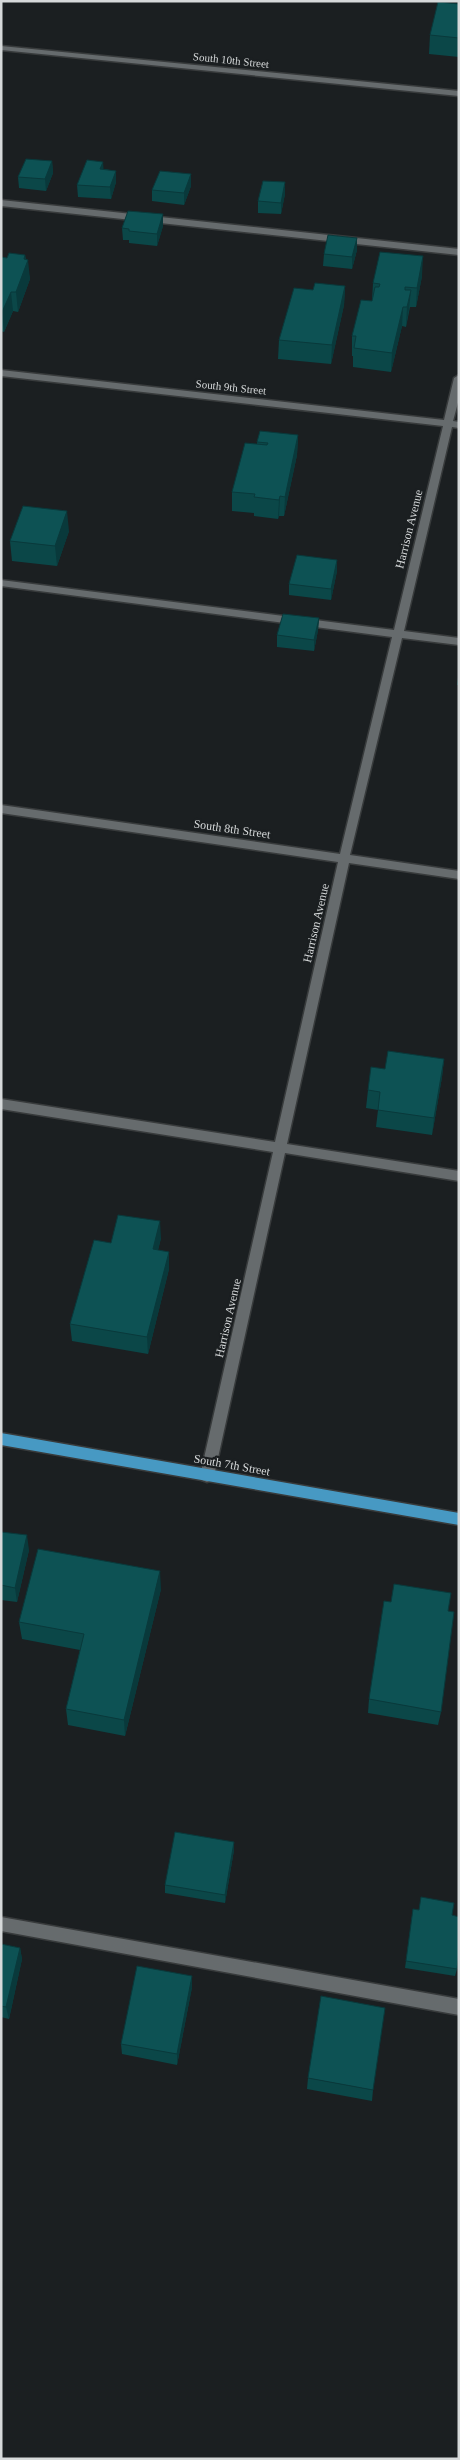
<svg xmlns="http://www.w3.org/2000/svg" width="460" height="2460" font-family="Georgia,serif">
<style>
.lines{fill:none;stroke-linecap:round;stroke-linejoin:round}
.minor-casing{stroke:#383b3c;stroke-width:3}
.major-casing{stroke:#383b3c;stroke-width:3}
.minor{fill:#666b6d;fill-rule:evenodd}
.major{fill:#4799c3;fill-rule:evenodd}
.wall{fill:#0b4748}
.shaded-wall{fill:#09393b}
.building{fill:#0d5254;stroke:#09393b}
.labels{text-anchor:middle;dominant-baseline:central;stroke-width:4.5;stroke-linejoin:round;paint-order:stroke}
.far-street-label{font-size:11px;fill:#d6d9da;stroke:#1b1f21}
.street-label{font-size:12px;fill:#d6d9da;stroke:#1b1f21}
</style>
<rect width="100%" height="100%" fill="#1b1f21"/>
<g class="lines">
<defs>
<g id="minor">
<path d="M 1,46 L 459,91 L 459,96 L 1,50 Z"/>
<path d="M 1,200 L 459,249 L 459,255 L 1,206 Z"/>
<path d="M 1,370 L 444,420 L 454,378 L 459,375 L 459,399 L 453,421 L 459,422 L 459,428 L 452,427 L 404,631 L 459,638 L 459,645 L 402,638 L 350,855 L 459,871 L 459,879 L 349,863 L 287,1144 L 459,1171 L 459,1181 L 285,1153 L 214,1476 L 212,1480 L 207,1482 L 202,1480 L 200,1476 L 273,1152 L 1,1109 L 1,1099 L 275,1142 L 338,862 L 1,813 L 1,805 L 340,854 L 392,637 L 1,586 L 1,580 L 394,630 L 443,426 L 1,376 Z"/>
<path d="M 1,1917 L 459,1999 L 459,2015 L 1,1931 Z"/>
</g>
<path id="major" d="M 1,1433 L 459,1513 L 459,1525 L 1,1445 Z"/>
</defs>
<use href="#minor" class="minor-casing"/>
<use href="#major" class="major-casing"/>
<use href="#minor" class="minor"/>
<use href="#major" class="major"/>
</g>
<g class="wall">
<path d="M 459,4 L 459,57 L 429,54 L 430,35 Z"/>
<path d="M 52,161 L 53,173 L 46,191 L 19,188 L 18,177 Z"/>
<path d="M 104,169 L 116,171 L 116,182 L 111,199 L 78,197 L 77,185 Z"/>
<path d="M 191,174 L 191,186 L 184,205 L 152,201 L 152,190 Z"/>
<path d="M 285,182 L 285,194 L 281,214 L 258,213 L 258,201 Z"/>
<path d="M 163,214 L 163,226 L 157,246 L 129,243 L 129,240 L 123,240 L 122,228 Z"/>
<path d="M 357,250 L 352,269 L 323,266 L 324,254 Z"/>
<path d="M 25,255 L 30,279 L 18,312 L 13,311 L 4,332 L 1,331 L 1,257 L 7,258 Z"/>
<path d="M 422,276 L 416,307 L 410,307 L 406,327 L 402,326 L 391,372 L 353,367 L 353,356 L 352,356 L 352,336 L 372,301 L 373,283 Z"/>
<path d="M 345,286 L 344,305 L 331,364 L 278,359 L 279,340 L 313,290 Z"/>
<path d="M 298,435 L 297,455 L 284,516 L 279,516 L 278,519 L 254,516 L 254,513 L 232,511 L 232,492 L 257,444 L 257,442 Z"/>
<path d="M 69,531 L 57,566 L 12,561 L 10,541 Z"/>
<path d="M 337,560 L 337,571 L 331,600 L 289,595 L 289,584 Z"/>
<path d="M 319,618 L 318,630 L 314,651 L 277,647 L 277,635 Z"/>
<path d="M 459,670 L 459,685 L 457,685 Z"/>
<path d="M 444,1059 L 442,1077 L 432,1135 L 376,1127 L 378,1110 L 366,1108 L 368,1090 L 385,1069 Z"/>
<path d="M 161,1238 L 158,1250 L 169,1252 L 169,1269 L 148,1354 L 72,1341 L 70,1324 L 111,1243 Z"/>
<path d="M 1,1532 L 29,1550 L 17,1602 L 1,1600 Z"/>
<path d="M 161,1589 L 125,1736 L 68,1725 L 66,1709 L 80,1650 L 22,1639 L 19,1622 Z"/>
<path d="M 448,1611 L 441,1712 L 438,1725 L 368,1713 L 369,1699 Z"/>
<path d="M 234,1842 L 234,1850 L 225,1903 L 165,1893 L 165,1885 Z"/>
<path d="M 452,1915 L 457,1969 L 455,1976 L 405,1968 L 412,1916 Z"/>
<path d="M 1,1944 L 20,1948 L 22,1959 L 9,2019 L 1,2017 Z"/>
<path d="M 192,1987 L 177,2065 L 122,2054 L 121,2044 Z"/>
<path d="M 308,2078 L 373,2090 L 372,2101 L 307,2089 Z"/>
</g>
<g class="shaded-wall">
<path d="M 52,161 L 53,173 L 46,191 L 45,179 Z"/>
<path d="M 103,162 L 104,174 L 100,169 Z"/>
<path d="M 116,171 L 116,182 L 111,199 L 110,187 Z"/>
<path d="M 191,174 L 191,186 L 184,205 L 184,193 Z"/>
<path d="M 285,182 L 285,194 L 281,214 L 281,203 Z"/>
<path d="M 163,214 L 163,226 L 157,246 L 157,234 Z"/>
<path d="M 357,238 L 357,250 L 352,269 L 352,257 Z"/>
<path d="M 25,255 L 26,266 L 28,260 L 30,279 L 18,312 L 16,292 Z"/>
<path d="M 423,256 L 422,276 L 416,307 L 417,288 Z"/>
<path d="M 345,286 L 344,305 L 331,364 L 332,345 Z"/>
<path d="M 411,290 L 409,309 L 406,327 L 407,307 Z"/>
<path d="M 11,292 L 13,311 L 4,332 L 2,312 Z"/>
<path d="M 403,307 L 402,326 L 391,372 L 392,353 Z"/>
<path d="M 298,435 L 297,455 L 284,516 L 285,497 Z"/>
<path d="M 280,496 L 279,516 L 278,519 L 279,500 Z"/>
<path d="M 67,511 L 69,531 L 57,566 L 55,546 Z"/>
<path d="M 337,560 L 337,571 L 331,600 L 331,589 Z"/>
<path d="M 319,618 L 318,630 L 314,651 L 314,640 Z"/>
<path d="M 444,1059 L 442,1077 L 432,1135 L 434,1118 Z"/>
<path d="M 160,1221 L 161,1238 L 154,1266 L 153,1249 Z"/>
<path d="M 169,1252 L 169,1269 L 148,1354 L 147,1337 Z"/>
<path d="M 27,1535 L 29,1550 L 17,1602 L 15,1588 Z"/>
<path d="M 160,1571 L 161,1589 L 125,1736 L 124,1720 Z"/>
<path d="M 234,1842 L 234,1850 L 225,1903 L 225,1895 Z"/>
<path d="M 20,1948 L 22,1959 L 9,2019 L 6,2007 Z"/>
<path d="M 192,1976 L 192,1987 L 177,2065 L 177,2054 Z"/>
</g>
<g class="building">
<path d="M 438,2 L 459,4 L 459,38 L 430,35 Z"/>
<path d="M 26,159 L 52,161 L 45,179 L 18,177 Z"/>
<path d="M 87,160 L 103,162 L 100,169 L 116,171 L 110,187 L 77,185 Z"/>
<path d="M 160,171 L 191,174 L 184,193 L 152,190 Z"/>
<path d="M 263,181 L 285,182 L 281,203 L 258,201 Z"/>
<path d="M 128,211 L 163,214 L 157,234 L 129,231 L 129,229 L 122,228 Z"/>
<path d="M 328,235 L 357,238 L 352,257 L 324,254 Z"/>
<path d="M 380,252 L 423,256 L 417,288 L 405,287 L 405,290 L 411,290 L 407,307 L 403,307 L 392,353 L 354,348 L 356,336 L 352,336 L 361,300 L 372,301 L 375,287 L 379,287 L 380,284 L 373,283 Z"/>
<path d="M 9,253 L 25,255 L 24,259 L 28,260 L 16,292 L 11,292 L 2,312 L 1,312 L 1,257 L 7,258 Z"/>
<path d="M 315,283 L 345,286 L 332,345 L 279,340 L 294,288 L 313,290 Z"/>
<path d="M 260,431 L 298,435 L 285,497 L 280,496 L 279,500 L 254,497 L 255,494 L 232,492 L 245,443 L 267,445 L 268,443 L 257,442 Z"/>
<path d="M 23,506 L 67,511 L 55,546 L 10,541 Z"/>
<path d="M 297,555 L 337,560 L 331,589 L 289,584 Z"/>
<path d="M 283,614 L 319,618 L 314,640 L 277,635 Z"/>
<path d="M 388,1051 L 444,1059 L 434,1118 L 378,1110 L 380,1092 L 368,1090 L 371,1067 L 385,1069 Z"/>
<path d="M 118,1215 L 160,1221 L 153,1249 L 169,1252 L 147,1337 L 70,1324 L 94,1240 L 111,1243 Z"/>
<path d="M 1,1532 L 27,1535 L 15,1588 L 1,1585 Z"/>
<path d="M 38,1549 L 160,1571 L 124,1720 L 66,1709 L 84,1634 L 19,1622 Z"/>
<path d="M 394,1584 L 451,1593 L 448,1611 L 454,1612 L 441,1712 L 369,1699 L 384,1601 L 391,1602 Z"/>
<path d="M 175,1832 L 234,1842 L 225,1895 L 165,1885 Z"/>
<path d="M 421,1897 L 454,1903 L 452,1915 L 459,1917 L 459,1952 L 457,1969 L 406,1961 L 413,1909 L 419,1910 Z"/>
<path d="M 1,1944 L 20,1948 L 6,2007 L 1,2006 Z"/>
<path d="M 137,1966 L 192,1976 L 177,2054 L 121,2044 Z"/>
<path d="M 321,1996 L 385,2008 L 373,2090 L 308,2078 Z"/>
</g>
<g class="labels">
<g class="far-street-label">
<text transform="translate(231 60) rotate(6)">South 10th Street</text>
<text transform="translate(231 387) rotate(6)">South 9th Street</text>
</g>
<g class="street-label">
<text transform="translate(409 529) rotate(-76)">Harrison Avenue</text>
<text transform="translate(232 829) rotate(8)">South 8th Street</text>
<text transform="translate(316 923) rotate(-77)">Harrison Avenue</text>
<text transform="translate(228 1318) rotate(-77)">Harrison Avenue</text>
<text transform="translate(232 1465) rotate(10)">South 7th Street</text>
</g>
</g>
<rect width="460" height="2460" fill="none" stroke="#d6d9da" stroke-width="5"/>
</svg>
